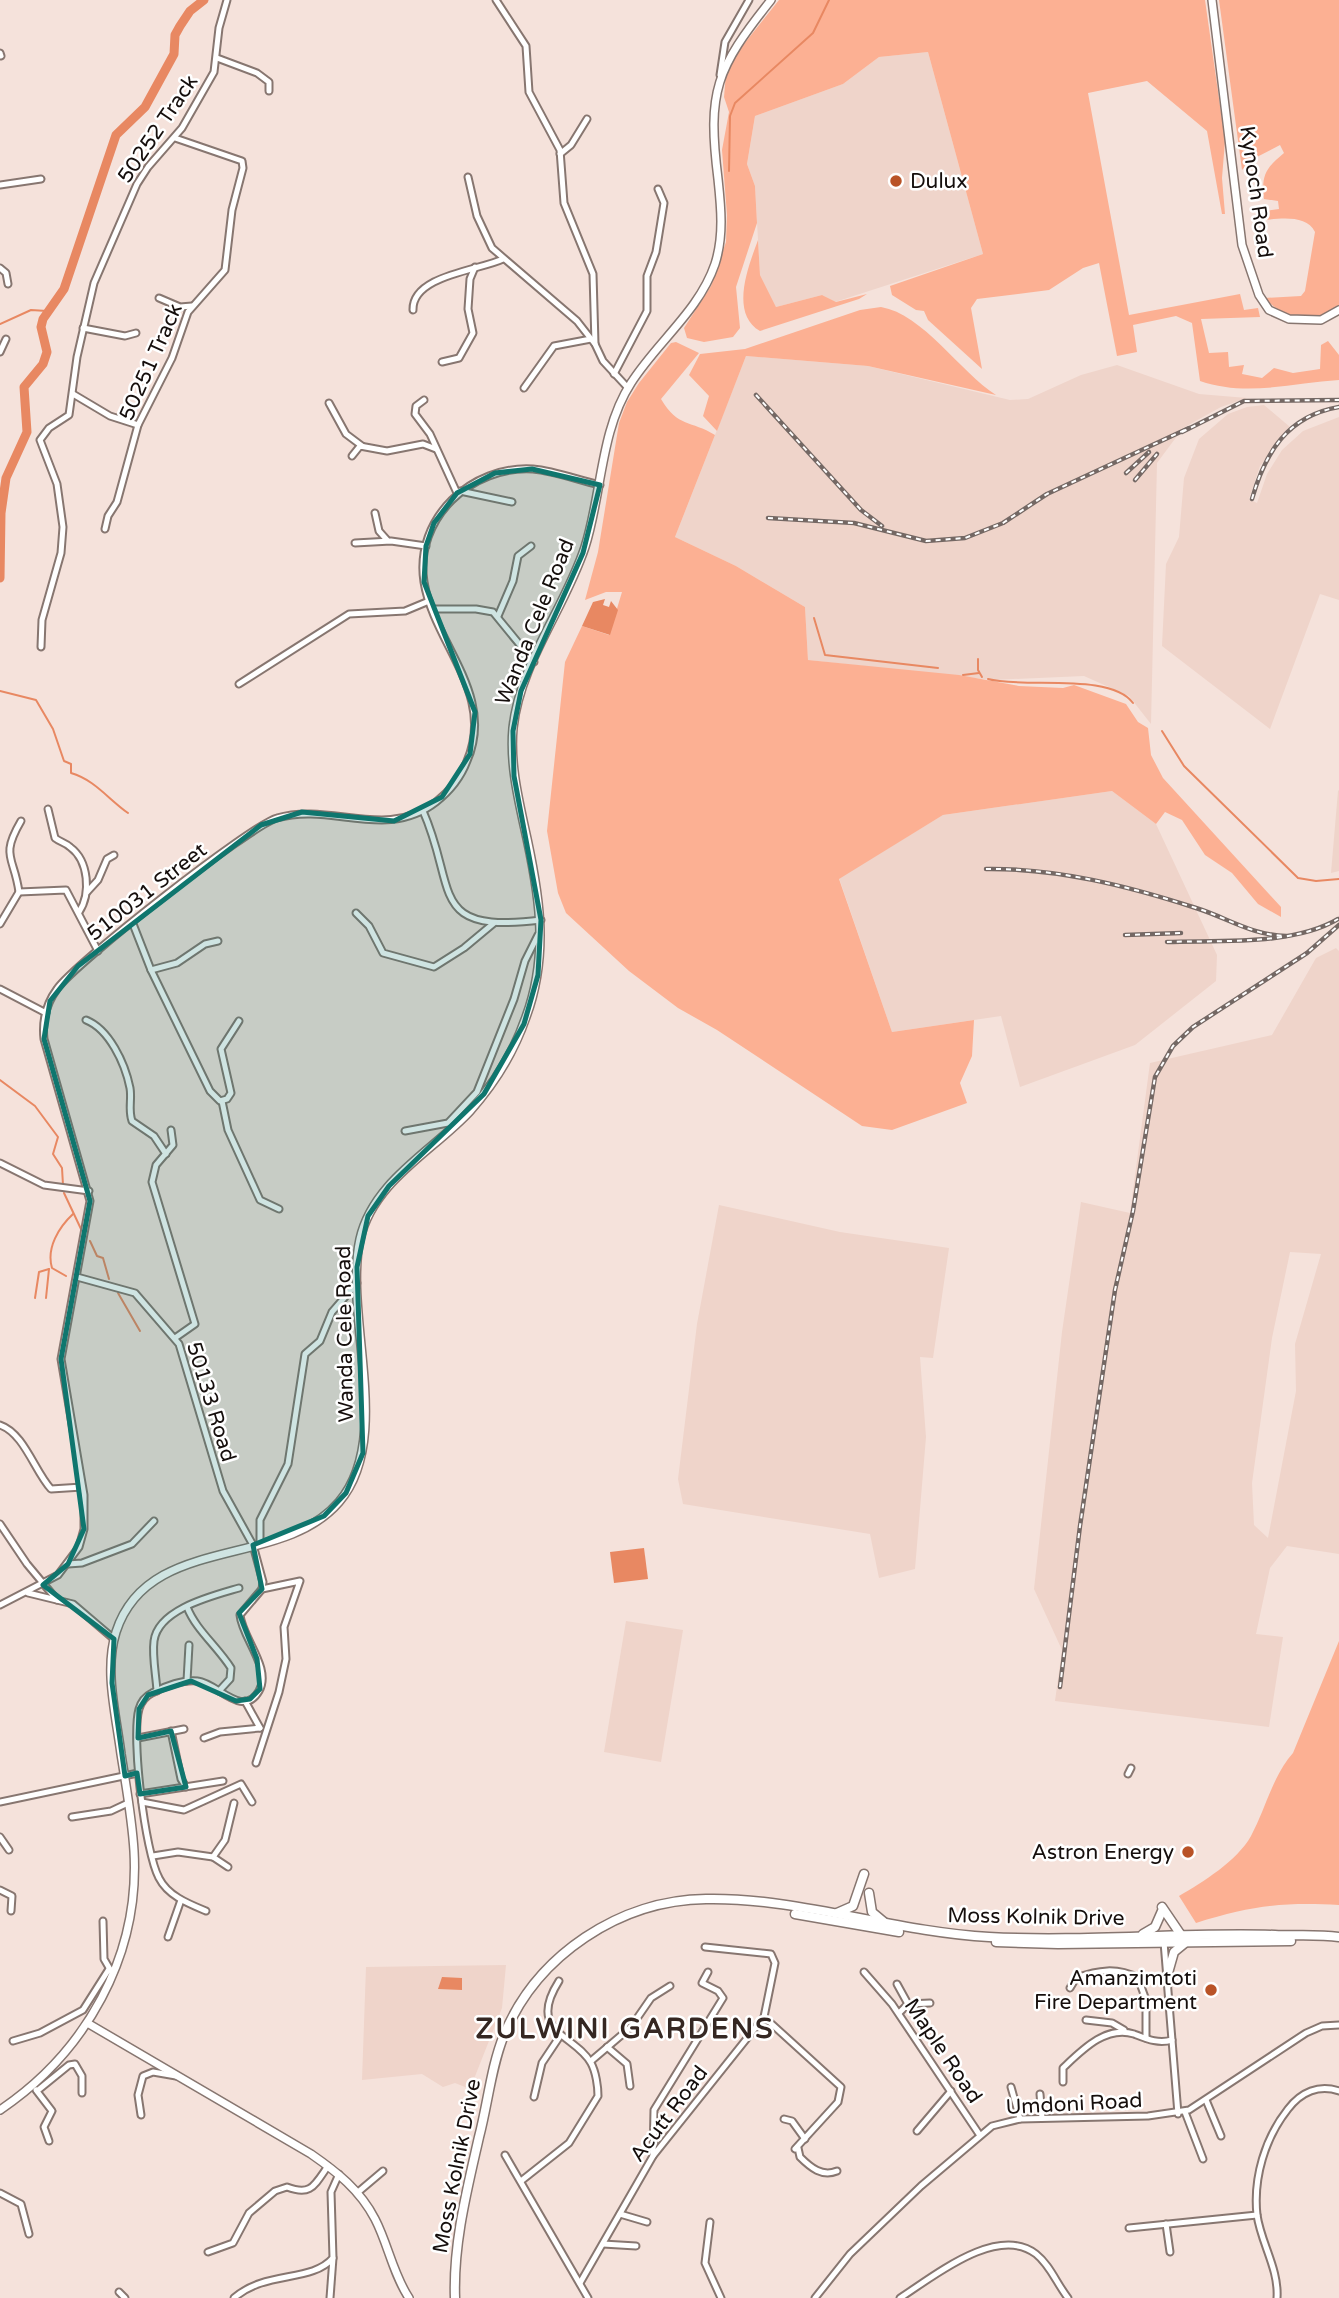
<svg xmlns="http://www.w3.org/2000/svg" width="1339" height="2298" font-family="'Varela Round',sans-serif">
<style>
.built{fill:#efd4ca;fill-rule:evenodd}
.green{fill:#fcb093}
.water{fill:#e88862}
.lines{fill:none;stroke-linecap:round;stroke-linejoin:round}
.stream{stroke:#e88862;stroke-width:2}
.river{stroke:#e88862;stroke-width:9}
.minor-casing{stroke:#877670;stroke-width:9}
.tertiary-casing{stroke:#877670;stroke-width:10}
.secondary-casing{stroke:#877670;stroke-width:11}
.minor{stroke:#fff;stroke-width:5}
.tertiary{stroke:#fff;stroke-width:7}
.secondary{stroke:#fff;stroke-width:8}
.rail-casing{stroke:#746864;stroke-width:4.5}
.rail{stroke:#fff;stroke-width:2;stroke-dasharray:5;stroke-linecap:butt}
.marked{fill:#0f766e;fill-opacity:0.2;stroke:#0f766e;stroke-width:5;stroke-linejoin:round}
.poi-dot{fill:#b95327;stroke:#fff;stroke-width:2.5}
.labels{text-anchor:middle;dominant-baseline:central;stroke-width:5;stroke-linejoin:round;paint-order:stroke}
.street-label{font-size:21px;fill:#150e0c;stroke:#fff}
.poi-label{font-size:21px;fill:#150e0c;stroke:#fff;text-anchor:end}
.district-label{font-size:28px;font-weight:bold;letter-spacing:2px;fill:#352722;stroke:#fff}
</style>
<rect width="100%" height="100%" fill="#f5e2db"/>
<g class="built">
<path d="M 928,52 L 983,254 L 835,302 L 822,295 L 776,307 L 760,275 L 755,186 L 747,164 L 755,116 L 843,84 L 879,57 Z"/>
<path d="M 746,356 L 868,366 L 1010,400 L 1028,399 L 1081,375 L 1117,365 L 1199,394 L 1247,398 L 1221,407 L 1183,428 L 1157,463 L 1151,724 L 1129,696 L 1084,676 L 992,680 L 808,660 L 805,607 L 736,566 L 675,537 Z"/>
<path d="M 1264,405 L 1290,427 L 1260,466 L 1249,499 L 1257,503 L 1267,474 L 1282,450 L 1303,431 L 1339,417 L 1339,600 L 1320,594 L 1270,729 L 1162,646 L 1166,564 L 1179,537 L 1184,478 L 1199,439 L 1228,414 L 1247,407 Z"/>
<path d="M 1339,790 L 1339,871 L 1331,873 L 1338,791 Z"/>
<path d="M 1112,791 L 1156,824 L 1217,955 L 1216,981 L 1135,1045 L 1020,1087 L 1001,1016 L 892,1032 L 839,878 L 943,815 Z"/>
<path d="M 1336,948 L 1339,951 L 1339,1554 L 1287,1546 L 1270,1568 L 1256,1634 L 1283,1637 L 1269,1727 L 1055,1701 L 1062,1650 L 1034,1589 L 1062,1332 L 1081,1202 L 1130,1213 L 1150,1063 L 1272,1035 L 1316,958 ZM 1290,1252 L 1321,1254 L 1295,1344 L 1296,1391 L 1268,1538 L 1254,1525 L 1252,1483 L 1272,1338 Z"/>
<path d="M 719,1205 L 840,1232 L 949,1248 L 933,1358 L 920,1357 L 926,1437 L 915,1569 L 879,1578 L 870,1534 L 683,1504 L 678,1479 L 697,1324 Z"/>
<path d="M 626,1621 L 683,1630 L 661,1762 L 604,1752 Z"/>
<path d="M 506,1965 L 502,2008 L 470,2089 L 455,2083 L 443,2087 L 422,2074 L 362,2080 L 366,1967 Z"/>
</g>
<g class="green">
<path d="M 779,0 L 1205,0 L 1225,141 L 1222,178 L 1225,214 L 1222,214 L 1207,131 L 1147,81 L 1088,93 L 1129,315 L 1240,294 L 1244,310 L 1258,308 L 1260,317 L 1201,319 L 1209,353 L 1228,352 L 1229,367 L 1244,365 L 1242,374 L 1262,378 L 1274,368 L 1293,373 L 1320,369 L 1321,345 L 1328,341 L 1339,355 L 1339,380 C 1292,383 1246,397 1200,381 L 1192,323 L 1176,316 L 1133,325 L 1137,352 L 1117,356 L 1099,263 L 1083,268 L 1049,290 L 977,299 L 971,308 L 982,369 L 928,320 L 924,311 L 916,310 L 892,295 L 890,286 L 983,254 L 928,52 L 879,57 L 843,84 L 755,116 L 747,164 L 755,186 L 757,223 L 736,287 L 740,328 L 733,337 L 704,342 L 687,338 L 684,328 L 711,286 L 726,242 L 727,215 L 722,150 L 729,112 L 724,97 L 726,73 L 740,49 Z"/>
<path d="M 1219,0 L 1339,0 L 1339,306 C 1316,323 1284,321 1265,298 L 1301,296 L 1305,291 L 1315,232 C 1307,215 1282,218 1265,220 L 1262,215 L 1265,211 L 1279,209 L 1278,201 L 1264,199 C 1261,175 1266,168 1284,153 L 1280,145 L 1251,160 L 1242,170 Z"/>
<path d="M 758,240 L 760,275 L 776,307 L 822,295 L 836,302 L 867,294 L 859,299 L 760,331 C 729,313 749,265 758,240 Z"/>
<path d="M 881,307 C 923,314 960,372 996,395 L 868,366 L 746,356 L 717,431 L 703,416 L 709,396 L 689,375 L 700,354 L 745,349 L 860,310 Z"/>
<path d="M 676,342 L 699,353 L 661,399 C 678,428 691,420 715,435 L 675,537 L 736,566 L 805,607 L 808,660 L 959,675 L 1019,686 L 1063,688 L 1074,685 L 1126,704 L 1138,722 L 1148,728 L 1151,755 L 1163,778 L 1281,907 L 1281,917 L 1258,904 L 1232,873 L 1205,855 L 1182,820 L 1165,812 L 1156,824 L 1112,791 L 943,815 L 839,879 L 892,1032 L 974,1020 L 972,1056 L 960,1083 L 967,1103 L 892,1130 L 862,1126 L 717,1030 L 678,1008 L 629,971 L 566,913 L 558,893 L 547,831 L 565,662 L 582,626 L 609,635 L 622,592 L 606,592 L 585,600 L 598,552 L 619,423 L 627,402 L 639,383 L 671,343 Z"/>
<path d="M 1339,1641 L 1339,1905 C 1281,1902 1251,1906 1196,1923 L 1179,1896 C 1203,1882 1237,1861 1251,1836 C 1266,1808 1272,1777 1293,1753 Z"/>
</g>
<g class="water">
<path d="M 605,599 L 603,605 L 609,607 L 611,601 L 618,610 L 610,635 L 582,626 L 593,602 Z"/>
<path d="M 644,1548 L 648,1579 L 614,1583 L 610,1552 Z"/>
<path d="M 442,1977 L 462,1978 L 462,1990 L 438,1989 Z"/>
</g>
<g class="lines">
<g class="stream">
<path d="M 729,171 L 730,116 L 735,103 L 813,33 L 829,0"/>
<path d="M 0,324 L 31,310 L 47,311"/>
<path d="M 814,618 L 825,655 L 938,668"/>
<path d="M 978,659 L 978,670 L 982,677"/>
<path d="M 963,675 L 979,673"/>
<path d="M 988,679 C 1024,689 1110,672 1133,703"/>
<path d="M 0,691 L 36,700 L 53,729 L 64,761 L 71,764 L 71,773 C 95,780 108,799 128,813"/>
<path d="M 1162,731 L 1184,766 L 1298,878 L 1316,881 L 1339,879"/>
<path d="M 0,1080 L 35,1106 L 58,1137 L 53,1154 L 62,1168 L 63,1185"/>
<path d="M 64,1193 L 81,1229"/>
<path d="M 90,1241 L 97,1256 L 103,1258 L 109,1279"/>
<path d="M 66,1276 L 52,1268 C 46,1248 59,1227 73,1214"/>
<path d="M 118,1293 L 140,1331"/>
<path d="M 35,1298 L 39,1272 L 49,1269"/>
<path d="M 46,1298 L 49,1269"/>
</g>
<path class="river" d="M 0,578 L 1,513 L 6,478 L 27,432 L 24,387 L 43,364 L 47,352 L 41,327 L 43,319 L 64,289 L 116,135 L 145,107 L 174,54 L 175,35 L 180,26 L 190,11 L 204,0"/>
<defs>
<g id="minor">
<path d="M 496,0 L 526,46 L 529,92 L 560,150 L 564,203 L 593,274 L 595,344"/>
<path d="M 0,53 L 1,56"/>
<path d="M 217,58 L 257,73 L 269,82 L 269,91"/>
<path d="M 720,75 L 725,42 L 749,0"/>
<path d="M 560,154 L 571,145 L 587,119"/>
<path d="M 468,177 L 477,216 L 492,248 L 577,321 L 595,344 L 603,361 L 628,388"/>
<path d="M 0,185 L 41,179"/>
<path d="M 0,268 L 6,273 L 8,284"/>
<path d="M 159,298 L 180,307 L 192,306"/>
<path d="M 413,310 C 412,275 481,270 503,259"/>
<path d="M 83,328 L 125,336 L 136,333"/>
<path d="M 0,352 L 6,339"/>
<path d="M 442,362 L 459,358 L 473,333 L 468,309 L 470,279 L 475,267"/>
<path d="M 614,374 L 647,311 L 647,276 L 656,252 L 664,203 L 658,189"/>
<path d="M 524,388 L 554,346 L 591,339"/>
<path d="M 73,394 L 110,416 L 138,425"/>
<path d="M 424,400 L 416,406 L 415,414 L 430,434 L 457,493"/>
<path d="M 329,403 L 346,434 L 362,446"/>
<path d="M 352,456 L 360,446 L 387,451 L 423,444 L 436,449"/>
<path d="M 460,491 L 512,502"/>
<path d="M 375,513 L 379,531 L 387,540"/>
<path d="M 105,529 L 108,516 L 117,502 L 138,425 L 172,358 L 188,312 L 225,270 L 232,210 L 243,168 L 242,161 L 175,138"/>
<path d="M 355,543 L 391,541 L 426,546"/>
<path d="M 432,609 L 476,609 L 493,612 L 534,662"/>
<path d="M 498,616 L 513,581 L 518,556 L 531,546"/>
<path d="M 41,647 L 42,620 L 61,553 L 63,527 L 57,484 L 40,440 L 49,428 L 69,415 L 77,357 L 94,283 L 137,184 L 148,167 L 182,128 L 214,72 L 219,28 L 227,0"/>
<path d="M 239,684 L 349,614 L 405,611 L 429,601"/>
<path d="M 48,809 L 55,838 C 60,842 66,843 70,847 C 89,861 91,894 79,912"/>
<path d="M 423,811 C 458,890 427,934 541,920"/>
<path d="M 21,821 C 0,857 14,856 19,892 L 66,890 L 98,951"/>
<path d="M 87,892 L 98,880 L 107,859 L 114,855"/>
<path d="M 356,913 L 369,926 L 383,953 L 434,967 L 464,948 L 494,923"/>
<path d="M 0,924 L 19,892"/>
<path d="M 133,924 L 151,970 L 210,1091 L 220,1101 L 227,1099 L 231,1093 L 221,1049 L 239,1021"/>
<path d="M 151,970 L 177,963 L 205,944 L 218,941"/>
<path d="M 0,989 L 46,1013"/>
<path d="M 86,1020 C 109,1029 125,1063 130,1088 C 132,1099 128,1110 132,1121 L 154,1136 L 166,1154"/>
<path d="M 222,1101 L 228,1130 L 260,1200 L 279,1209"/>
<path d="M 171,1130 L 173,1145 L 156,1165 L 152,1182 L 195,1324 L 175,1338"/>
<path d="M 405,1131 L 448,1123 L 477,1092 L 514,999 L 525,961 L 538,935"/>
<path d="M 0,1163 L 44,1185 L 89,1191"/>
<path d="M 77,1277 L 135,1293 L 179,1344 L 223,1491 L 253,1545 L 263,1582 L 262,1589 L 240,1615 C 242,1638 272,1668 259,1691 C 243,1719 217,1683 198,1681 C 184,1679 165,1686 152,1693 C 146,1696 141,1702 139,1709 C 131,1737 145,1852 159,1878 C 168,1896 189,1904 206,1911"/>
<path d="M 0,1425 C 24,1433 35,1472 51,1489 L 82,1487"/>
<path d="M 0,1524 L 27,1564 L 57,1600"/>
<path d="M 260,1543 L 260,1520 L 288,1464 L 305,1354 L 320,1341 L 332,1312 L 357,1283"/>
<path d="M 68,1564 L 82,1563 L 132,1544 L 154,1521"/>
<path d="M 28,1593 L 73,1604 L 114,1639"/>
<path d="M 0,1605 L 58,1575 L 79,1547 L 84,1529 L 84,1495 L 61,1359 L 90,1201 L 44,1039 C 42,1021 46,1004 57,989 C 74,964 251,825 277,818 C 331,802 386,841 436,802 C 450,791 461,777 467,761 C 496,694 434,644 424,582 C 414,518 472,465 533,469 C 555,471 578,480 600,485"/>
<path d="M 187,1607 C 196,1630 217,1646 231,1668 L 230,1679 L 219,1691"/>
<path d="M 187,1681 L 189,1645"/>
<path d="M 157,1691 C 156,1675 152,1656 154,1641 C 158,1609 212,1596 239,1588"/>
<path d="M 245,1701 L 260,1728"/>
<path d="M 171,1731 L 181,1779 L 186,1787"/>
<path d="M 138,1738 L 184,1729"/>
<path d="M 204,1738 L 220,1732 L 260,1728"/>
<path d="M 256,1763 L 279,1692 L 286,1659 L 284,1627 L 300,1581 L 262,1589"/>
<path d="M 1128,1774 L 1131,1768"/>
<path d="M 140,1794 L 223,1781"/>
<path d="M 0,1802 L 138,1773"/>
<path d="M 142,1802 L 184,1810 L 241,1784 L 252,1802"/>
<path d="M 72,1817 L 111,1811 L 128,1803"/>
<path d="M 0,1837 L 9,1850"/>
<path d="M 153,1856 L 178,1852 L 213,1857 L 225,1840 L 234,1803"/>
<path d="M 213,1857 L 228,1867"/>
<path d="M 0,1890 L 12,1896 L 11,1911"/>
<path d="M 103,1921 L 104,1959 L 111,1971"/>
<path d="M 168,1937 L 181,1900"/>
<path d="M 1164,1942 L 1178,2114"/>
<path d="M 864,1972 L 892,2004 L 979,2134"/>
<path d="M 897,1984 L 908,2004 L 899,2013"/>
<path d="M 1070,1988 L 1076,1978 C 1098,1970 1117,1967 1138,1978 L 1146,2000 L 1146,2038"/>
<path d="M 908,2004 L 930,2003"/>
<path d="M 764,2017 L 841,2087 L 838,2102 L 795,2149"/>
<path d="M 1086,2020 L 1112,2023 L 1124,2030"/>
<path d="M 13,2041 L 40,2033 L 83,2010 L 109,1969"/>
<path d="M 607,2047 L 627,2064 L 630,2086"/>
<path d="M 591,2061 L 631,2027 L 651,1998 L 670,1986"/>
<path d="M 1063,2082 L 1063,2068 C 1082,2050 1106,2025 1134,2034 C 1147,2039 1158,2044 1172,2040"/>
<path d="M 1011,2087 L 1020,2119"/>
<path d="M 36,2090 L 52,2111 L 44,2127 L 49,2141"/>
<path d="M 37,2091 L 69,2065 L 75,2064 L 82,2076 L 82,2093"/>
<path d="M 1040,2094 L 1042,2118"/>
<path d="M 534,2097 L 542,2063 L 560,2036"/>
<path d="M 1206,2100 L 1221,2136"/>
<path d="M 1185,2112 L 1203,2159"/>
<path d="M 141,2115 L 138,2095 L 143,2076 L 153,2072 L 176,2076"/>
<path d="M 784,2119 L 792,2121 L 805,2139"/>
<path d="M 917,2131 L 951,2091"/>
<path d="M 798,2148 L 800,2157 C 811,2168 822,2177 837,2171"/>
<path d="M 505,2155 L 588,2298"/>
<path d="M 653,2156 L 654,2110 L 723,1998 L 718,1991 L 702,1983 L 708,1972"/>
<path d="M 521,2181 L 569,2143 L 598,2096 C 598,2087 596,2072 591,2063 C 575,2034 526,2033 559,1981"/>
<path d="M 0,2193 L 21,2204 L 29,2234"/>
<path d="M 357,2193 L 383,2171"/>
<path d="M 620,2214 L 647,2222"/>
<path d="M 710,2222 L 705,2263 L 721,2298"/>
<path d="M 1166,2224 L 1170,2252"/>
<path d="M 1129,2228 L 1257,2215"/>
<path d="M 603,2244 L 636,2246"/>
<path d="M 208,2252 L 233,2243 L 249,2213 L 275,2191 L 287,2187 C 311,2196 314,2186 328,2166"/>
<path d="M 580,2283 L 653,2156 L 764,2017 L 775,1963 L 771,1954 L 705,1947"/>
<path d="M 119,2292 L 125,2298"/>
<path d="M 234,2298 C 266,2270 311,2283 333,2258 L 331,2192 L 339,2174"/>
<path d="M 330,2298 L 333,2258"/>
<path d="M 815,2298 L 850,2254 L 921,2186 L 992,2126 L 1020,2119 L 1148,2116 L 1189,2110 L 1306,2033 L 1322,2026 L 1339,2025"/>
<path d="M 900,2298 C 933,2277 997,2224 1036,2254 C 1050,2265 1057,2284 1068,2298"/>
<path d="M 1277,2298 C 1279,2269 1261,2243 1257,2215 C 1253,2178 1265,2138 1288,2109 C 1301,2092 1319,2084 1339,2091"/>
</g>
<g id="tertiary">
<path d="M 1212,0 L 1242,245 L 1259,295 L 1269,310 L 1289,319 L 1321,320 L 1339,310"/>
<path d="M 89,2024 L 311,2154 C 337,2172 360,2190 375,2219 C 388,2244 393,2274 409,2298"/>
<path d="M 0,2110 C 86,2052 140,1956 134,1851 C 132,1818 126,1786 121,1754 C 116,1715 104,1670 116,1632 C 148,1533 281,1570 339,1502 C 394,1438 343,1316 360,1239 C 373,1181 433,1151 470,1111 C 494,1084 514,1052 526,1017 C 550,952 539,891 524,825 C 517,793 510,761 513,728 C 520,663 565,608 585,547 C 602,494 600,431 631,383 C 657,342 699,311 715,264 C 724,236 721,207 718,179 C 707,91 716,69 771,0"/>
</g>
<g id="secondary">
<path d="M 869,1893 L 872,1912 L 884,1922"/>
<path d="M 1162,1907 L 1181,1935"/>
<path d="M 837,1913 L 853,1906 L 864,1874"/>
<path d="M 795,1914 L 899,1932"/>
<path d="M 1143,1934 L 1155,1927 L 1162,1911"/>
<path d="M 996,1942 L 1058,1944 L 1291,1941"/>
<path d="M 1168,1973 L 1174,1952 L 1185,1943"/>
<path d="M 455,2298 C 453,2244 467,2190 479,2137 C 488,2103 491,2067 504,2035 C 537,1955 620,1900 706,1899 C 797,1897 895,1932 989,1937 C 1084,1942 1180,1932 1275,1935 C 1296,1936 1318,1934 1339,1937"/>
</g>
</defs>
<use href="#minor" class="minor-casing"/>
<use href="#tertiary" class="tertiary-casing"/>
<use href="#secondary" class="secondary-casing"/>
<use href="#minor" class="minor"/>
<use href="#tertiary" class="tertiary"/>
<use href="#secondary" class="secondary"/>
<defs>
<g id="rail">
<path d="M 756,395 L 861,510 L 882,526"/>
<path d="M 1182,432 L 1244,401 L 1339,400"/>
<path d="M 1126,473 L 1149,452"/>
<path d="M 1135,480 L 1157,454"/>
<path d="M 1252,499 C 1265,453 1287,416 1339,407"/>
<path d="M 768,518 L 854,523 L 926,541 L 965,538 L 1003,523 L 1047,494 L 1189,428"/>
<path d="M 986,869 C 1057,868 1128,886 1196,908 C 1228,918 1251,935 1286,936"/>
<path d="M 1125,935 L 1181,933"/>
<path d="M 1167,942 C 1218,940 1293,946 1338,919"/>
<path d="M 1060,1687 L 1080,1526 L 1115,1290 L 1133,1211 L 1155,1077 L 1173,1046 L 1193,1027 L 1307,953 L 1339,925"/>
</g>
</defs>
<use href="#rail" class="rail-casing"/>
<use href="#rail" class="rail"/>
</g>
<path class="marked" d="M 532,469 L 600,485 L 583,553 L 521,691 L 513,731 L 514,776 L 541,920 L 538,975 L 524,1024 L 484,1094 L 389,1186 L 368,1216 L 357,1267 L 363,1453 L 346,1493 L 324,1516 L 253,1545 L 262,1589 L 239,1613 L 257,1659 L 260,1689 L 250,1699 L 236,1701 L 191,1681 L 148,1695 L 139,1709 L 138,1738 L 171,1731 L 186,1787 L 140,1794 L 137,1773 L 125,1776 L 112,1683 L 114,1639 L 43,1585 L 68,1564 L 84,1529 L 61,1359 L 90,1201 L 44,1039 L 50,1001 L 78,966 L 261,825 L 302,812 L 394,821 L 442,797 L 470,754 L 475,712 L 424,582 L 426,546 L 434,523 L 457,493 L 495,473 Z"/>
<g class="poi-dot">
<circle cx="896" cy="181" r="7"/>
<circle cx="1188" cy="1852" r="7"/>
<circle cx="1211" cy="1990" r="7"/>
</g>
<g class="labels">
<g class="street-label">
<text transform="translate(158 129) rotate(-56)">50252 Track</text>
<text transform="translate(1256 192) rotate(82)">Kynoch Road</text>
<text transform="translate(151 362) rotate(-66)">50251 Track</text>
<text transform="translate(535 622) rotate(-68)">Wanda Cele Road</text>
<text transform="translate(147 892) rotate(-38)">510031 Street</text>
<text transform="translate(345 1334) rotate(-91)">Wanda Cele Road</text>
<text transform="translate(211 1402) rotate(73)">50133 Road</text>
<text transform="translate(1036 1917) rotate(1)">Moss Kolnik Drive</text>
<text transform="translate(943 2051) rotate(56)">Maple Road</text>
<text transform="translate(1074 2104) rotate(-3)">Umdoni Road</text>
<text transform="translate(669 2114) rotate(-53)">Acutt Road</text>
<text transform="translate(457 2166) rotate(-79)">Moss Kolnik Drive</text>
</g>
<g class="poi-label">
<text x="910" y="181" text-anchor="start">Dulux</text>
<text x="1174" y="1852">Astron Energy</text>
<text x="1197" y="1978">Amanzimtoti<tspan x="1197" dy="24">Fire Department</tspan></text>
</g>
<g class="district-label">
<text x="625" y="2029">ZULWINI GARDENS</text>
</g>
</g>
</svg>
